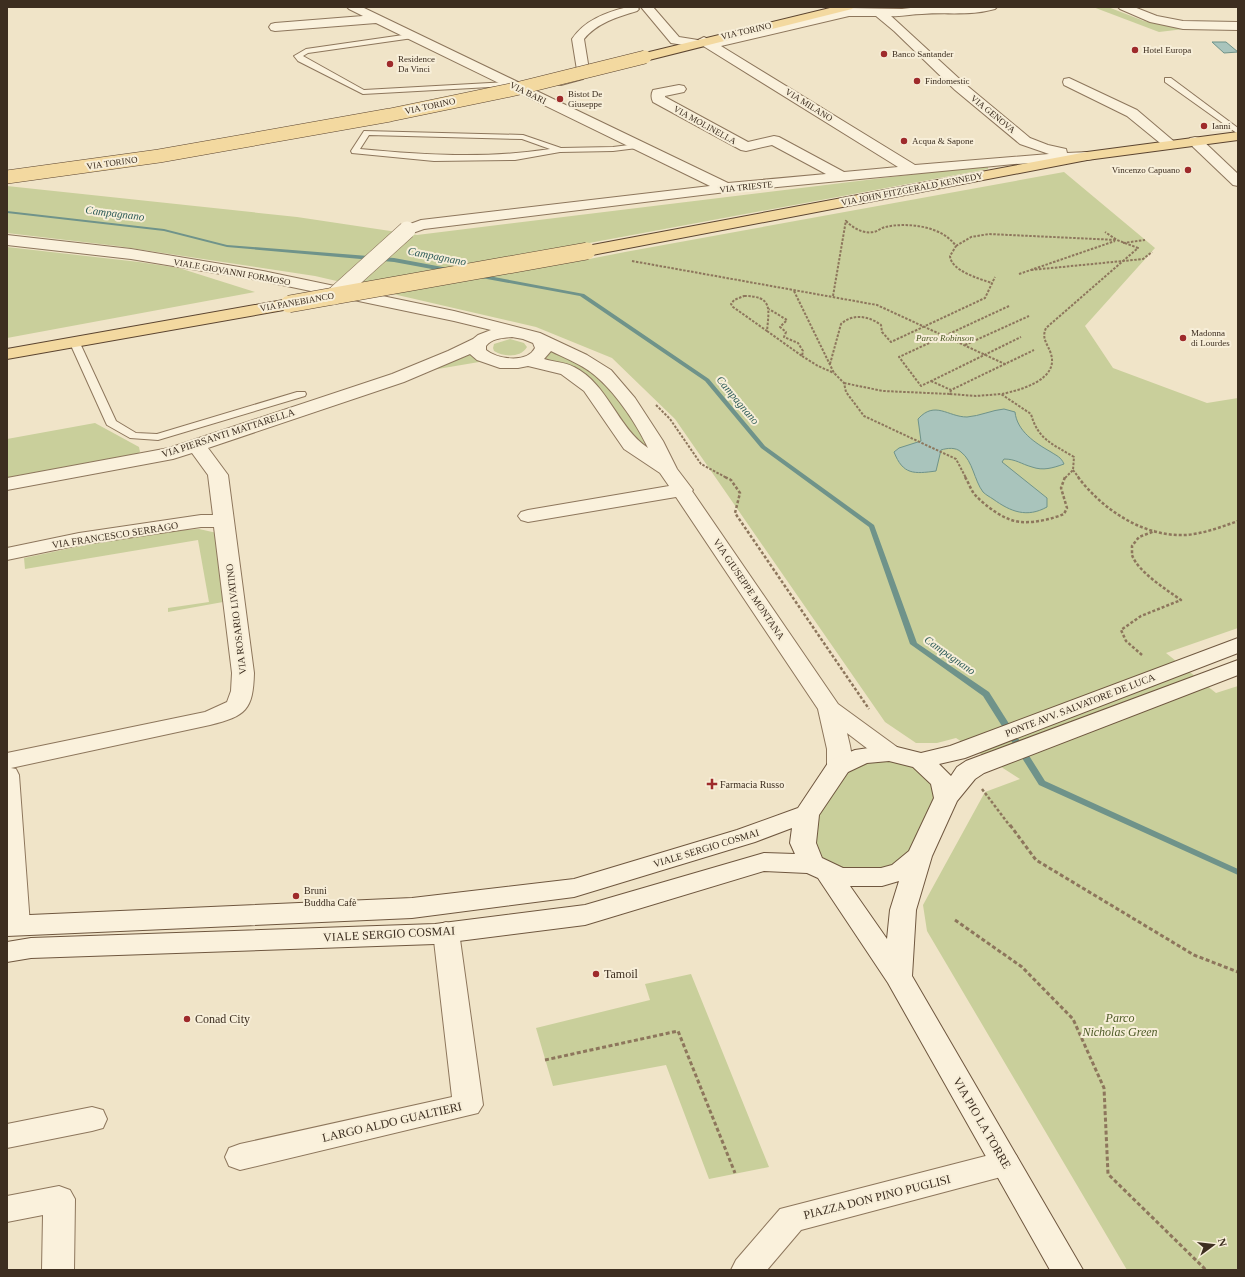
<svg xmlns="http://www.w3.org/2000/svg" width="1245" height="1277" font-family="Georgia,serif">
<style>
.green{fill:#c9cf9b}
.water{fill:#a9c4bc;stroke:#6f938a}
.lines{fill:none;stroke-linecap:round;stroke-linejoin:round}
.stream{fill:#6f938a;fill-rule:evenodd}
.lane-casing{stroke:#8d765c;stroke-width:2}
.street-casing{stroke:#8d765c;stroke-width:2}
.secondary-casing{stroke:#6f573f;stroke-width:2}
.primary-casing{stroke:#5b4430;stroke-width:2}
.path-far2{stroke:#8d765c;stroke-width:2;stroke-dasharray:2.5 1.5;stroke-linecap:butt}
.path-far1{stroke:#8d765c;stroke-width:2.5;stroke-dasharray:3 2;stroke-linecap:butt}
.path{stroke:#8d765c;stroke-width:3;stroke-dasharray:4 2.5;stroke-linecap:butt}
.lane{fill:#faf1dc;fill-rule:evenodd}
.street{fill:#faf1dc;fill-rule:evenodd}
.secondary{fill:#faf1dc;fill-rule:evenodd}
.primary{fill:#f3d9a0;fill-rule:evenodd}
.street-bridge-casing{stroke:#8d765c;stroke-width:18;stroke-linecap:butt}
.primary-bridge-far1-casing{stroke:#5b4430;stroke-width:14;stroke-linecap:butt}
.primary-bridge-casing{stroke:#5b4430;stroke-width:18;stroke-linecap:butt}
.street-bridge{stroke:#faf1dc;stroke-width:17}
.primary-bridge-far1{stroke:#f3d9a0;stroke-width:13}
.primary-bridge{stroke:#f3d9a0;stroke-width:17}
.poi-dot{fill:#9e2a2b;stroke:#f7eed8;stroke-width:1.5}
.labels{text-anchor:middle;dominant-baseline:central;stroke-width:4;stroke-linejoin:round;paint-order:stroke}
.far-street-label{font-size:9px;fill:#3d2e20;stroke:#f7eed8}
.far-poi-label{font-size:9px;fill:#3d2e20;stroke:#f7eed8;text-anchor:start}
.far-park-label{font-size:9px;font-style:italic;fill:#4d5a26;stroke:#f7eed8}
.street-label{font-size:10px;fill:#3d2e20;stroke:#f7eed8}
.poi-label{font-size:10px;fill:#3d2e20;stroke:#f7eed8;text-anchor:start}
.water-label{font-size:11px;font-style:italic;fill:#2f5d5a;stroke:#f7eed8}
.near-street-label{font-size:12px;fill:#3d2e20;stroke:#f7eed8}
.near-poi-label{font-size:12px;fill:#3d2e20;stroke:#f7eed8;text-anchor:start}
.near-park-label{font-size:12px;font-style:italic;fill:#4d5a26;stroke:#f7eed8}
</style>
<rect width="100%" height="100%" fill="#f0e4c8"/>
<g class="green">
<path d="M 1093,7 L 1108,7 L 1144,21 L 1184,29 L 1159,32 Z"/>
<path d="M 981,166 L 988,167 L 988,169 L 530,254 L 579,261 L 625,252 L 1064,172 L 1155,248 L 1085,326 L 1113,368 L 1207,403 L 1238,398 L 1238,628 L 1166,653 L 1216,693 L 1238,686 L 1238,1270 L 1127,1270 L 927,931 L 923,905 L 985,792 L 1020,779 L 956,738 L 937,743 L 916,743 L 885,722 L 675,419 L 612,358 L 536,327 L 315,276 L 117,246 L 7,233 L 7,186 L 297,217 L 417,235 Z"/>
<path d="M 7,247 L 139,262 L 179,268 L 255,292 L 7,338 Z"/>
<path d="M 510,339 L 524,343 L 527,347 C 521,358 503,357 494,351 L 493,348 L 494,344 Z"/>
<path d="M 546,347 C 563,356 583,364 598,376 C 617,390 646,432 652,454 L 634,442 L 594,386 L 536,360 Z"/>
<path d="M 473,348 L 485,361 L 420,372 Z"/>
<path d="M 95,423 L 139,447 L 140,452 L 137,454 L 7,478 L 7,439 Z"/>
<path d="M 199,529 L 217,533 L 223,602 L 168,612 L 168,608 L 209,602 L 198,540 L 25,569 L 24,558 C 82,546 140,532 199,529 Z"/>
<path d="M 889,757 L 918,764 L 937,782 L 940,797 L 913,853 L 896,867 L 844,872 L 816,861 L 813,815 L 844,769 Z"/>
<path d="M 691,974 L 769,1167 L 709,1179 L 666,1065 L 553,1086 L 536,1028 L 650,1000 L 645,984 Z"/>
</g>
<g class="water">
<path d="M 1212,42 L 1226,42 L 1238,52 L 1224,53 Z"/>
<path d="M 1004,409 L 1015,412 C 1017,431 1035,443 1051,452 C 1057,456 1061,457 1064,464 C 1053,468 1043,471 1032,467 C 1021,464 1016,459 1004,459 L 1002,462 L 1047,498 L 1047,507 C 1027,518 1011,512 993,499 C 990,497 986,495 983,492 C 974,480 973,461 961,452 C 956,447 947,448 941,450 L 936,471 C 914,474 903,475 894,452 L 899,448 L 921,441 L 918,419 C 935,400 948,417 967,417 C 980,416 992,410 1004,409 Z"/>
</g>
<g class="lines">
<g class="stream">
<path d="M 7,211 L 164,229 L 227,245 L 394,258 L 448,268 L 451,270 L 448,272 L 394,262 L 227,247 L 164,231 L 7,213 Z"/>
<path d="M 478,274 L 584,294 L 709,379 L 765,446 L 874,525 L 917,643 L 989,692 L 1045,781 L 1238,869 L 1238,875 L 1039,785 L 983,696 L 910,644 L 869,527 L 761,448 L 705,381 L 580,296 L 476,277 L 476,275 Z"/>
</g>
<defs>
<g id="lane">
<path d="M 410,34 L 414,36 L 413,38 L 308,53 L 303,56 L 364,90 L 508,82 L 512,84 L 508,86 L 363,94 L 298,61 L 294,56 L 306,49 Z"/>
<path d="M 1165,78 L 1171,78 L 1238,128 L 1238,134 L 1165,82 Z"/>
<path d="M 364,131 L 523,135 L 561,148 L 613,147 L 637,144 L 641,146 L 637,148 L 613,151 L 560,152 L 515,160 L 434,161 L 352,153 L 351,151 ZM 369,135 L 522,139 L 550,149 C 485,159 425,155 360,149 Z"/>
<path d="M 74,338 L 79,341 L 116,421 L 136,433 L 157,434 L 297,392 L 305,392 L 306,394 L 305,396 L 158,440 L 130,438 L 107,425 L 106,423 L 69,341 Z"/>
</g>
<g id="street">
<path d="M 347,7 L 362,7 L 728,183 L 826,174 L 772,145 L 746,151 L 741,150 L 653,102 C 651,98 651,94 653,90 L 679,85 L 684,86 L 686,89 L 684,92 L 665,96 L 665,97 L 748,142 L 774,136 L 779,137 L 844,172 L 898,167 L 700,44 L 695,47 L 671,43 L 641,7 L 653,7 L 679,37 L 698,40 L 704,37 L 712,41 L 849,8 L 902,9 L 919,7 L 997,7 L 995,9 C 971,16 947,12 922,14 C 912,14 902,17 891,16 L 965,84 L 1030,138 L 1048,145 L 1066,149 L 1067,153 L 1087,152 L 1092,153 L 1094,156 L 1092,159 L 1087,160 L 1014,164 L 726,192 L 424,229 L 407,235 L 402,233 L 399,230 L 402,227 L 421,220 L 710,186 L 376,23 L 275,31 L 271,30 L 269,27 L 271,24 L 275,23 L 363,16 L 349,9 ZM 849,16 L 876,16 L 894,31 L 955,90 L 1020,144 L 1049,154 L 915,165 L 721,46 Z"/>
<path d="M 627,7 L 637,7 L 639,9 L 637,11 C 617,17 597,23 584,39 L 589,70 L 583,79 L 561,85 L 556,84 L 555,81 C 560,74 571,77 577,70 L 572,39 C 585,20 605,13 627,7 Z"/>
<path d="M 1118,7 L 1134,7 L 1157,16 L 1183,21 L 1238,22 L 1238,30 L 1183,29 L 1150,22 L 1120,9 Z"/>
<path d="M 1069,78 L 1137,110 L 1177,144 L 1175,147 L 1170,148 L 1165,147 L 1127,116 L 1064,85 L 1063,82 L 1064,79 Z"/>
<path d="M 1195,137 L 1200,138 L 1238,174 L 1238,186 L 1233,185 L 1190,144 L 1188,141 L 1190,138 Z"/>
<path d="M 7,235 L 131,249 L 263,271 L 454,311 L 540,333 L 587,355 L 611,370 L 635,398 L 663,441 L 677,469 L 693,490 L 692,491 L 838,704 L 897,747 L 901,753 L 897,759 L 889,761 L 881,759 L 847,733 C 850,746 855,760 848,772 L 839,774 L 830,772 L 827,766 L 827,749 L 818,709 L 676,497 L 528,522 L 521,520 L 518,516 L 521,512 L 528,510 L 669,486 L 660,473 L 624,449 L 584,391 L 561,374 L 528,366 L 518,368 L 500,368 L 477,360 L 470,354 L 404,382 L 208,448 L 228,475 L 254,673 C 253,710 246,716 210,725 L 11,768 L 16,769 L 19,775 L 30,925 L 26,932 L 17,935 L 8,932 L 7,753 L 205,712 L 227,702 L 231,691 L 232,673 L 214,527 L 201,527 L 79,545 L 7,560 L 7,548 L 79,533 L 201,515 L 213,515 L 208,475 L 192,453 L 173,459 L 7,490 L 7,478 L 169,448 L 392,374 L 448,351 L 473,339 L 478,335 L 491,330 L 454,321 L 263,281 L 131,259 L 7,245 ZM 512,337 L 523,339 L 533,343 L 535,348 C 527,364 497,359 486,350 L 486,346 C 492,338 502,338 512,337 ZM 551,351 C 567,359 586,366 599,379 C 618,396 637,425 648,448 C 617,427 608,384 574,367 C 565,362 553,362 544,359 Z"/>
<path d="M 446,922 L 455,925 L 459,932 L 483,1105 L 478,1113 L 240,1170 L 229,1166 L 225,1157 L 229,1148 L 240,1144 L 452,1097 L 433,932 L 437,925 Z"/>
<path d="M 92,1107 L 103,1110 L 107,1119 L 103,1128 L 92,1131 L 7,1148 L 7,1124 Z"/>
<path d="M 1005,1151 L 1016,1155 L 1020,1164 L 1016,1173 L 801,1230 L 767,1270 L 731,1270 L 736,1260 L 780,1209 Z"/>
<path d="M 59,1186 L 70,1190 L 75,1199 L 74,1270 L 42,1270 L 43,1215 L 7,1222 L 7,1196 Z"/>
</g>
<path id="secondary" d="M 1238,638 L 1238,653 L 965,758 L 939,764 L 951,776 L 957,767 L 966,761 L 1238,660 L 1238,675 L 984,773 L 975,779 L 957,801 L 932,856 L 916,910 L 912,976 L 1083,1270 L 1050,1270 L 888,983 L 818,878 L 807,873 L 764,871 L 585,925 L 435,944 L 31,958 L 7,962 L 7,942 L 31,938 L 435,924 L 585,905 L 764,853 L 795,854 L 790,843 L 792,828 L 755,842 L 574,897 L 412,918 L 7,936 L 7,916 L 412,898 L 574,879 L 737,830 L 798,808 L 830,760 L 855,750 L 889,745 L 921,753 L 950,746 ZM 889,761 L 913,767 L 931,784 L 934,798 L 909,851 L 892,865 L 881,868 L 843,868 L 822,858 L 816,843 L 819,815 L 848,772 L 867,763 ZM 899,881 L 890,910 L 887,939 L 850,886 L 882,886 Z"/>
<g id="primary">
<path d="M 834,7 L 854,7 L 852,9 L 645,61 L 641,60 L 639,57 L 641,54 Z"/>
<path d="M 1238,132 L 1238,140 L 1087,160 L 587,256 L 581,254 L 579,251 L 581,248 L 587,246 L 1087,152 Z"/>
<path d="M 289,299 L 295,300 L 297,304 L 295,308 L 7,359 L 7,349 Z"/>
</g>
</defs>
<use href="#lane" class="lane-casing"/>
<use href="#street" class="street-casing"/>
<use href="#secondary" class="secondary-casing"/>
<use href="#primary" class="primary-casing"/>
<g class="path-far2">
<path d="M 846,221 C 853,228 863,234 874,232 C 878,231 881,228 885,227 C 908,222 942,226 956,246 L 950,256 C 951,271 980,279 992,283"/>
<path d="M 1123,243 L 1145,240"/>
<path d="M 956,246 L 971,237 L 989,234 L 1117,240"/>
<path d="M 632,261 L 877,305 L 1007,365"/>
<path d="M 1031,270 L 1123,261 L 1138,248 L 1117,240 L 1105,232"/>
<path d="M 1019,274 L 1115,241"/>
<path d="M 794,291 L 834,373 L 844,383 L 846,392 L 864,416 L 956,459 L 966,478"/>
<path d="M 744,296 C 773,296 769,309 767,331 L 733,307 L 731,304 L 734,300 Z"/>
<path d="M 833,296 L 846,220"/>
<path d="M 1009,306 L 899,357 L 921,386 L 1021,337"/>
<path d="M 767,331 L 802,356 L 803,351 L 798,343 L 784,337 L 786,332 L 780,327 L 787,320 L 769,309"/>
<path d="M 965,345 L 1029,316"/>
<path d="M 802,356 L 818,366 L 834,373"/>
<path d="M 830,364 L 841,324 C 853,313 869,316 881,325 L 882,332 L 891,342 L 985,298 L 995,277"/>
<path d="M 931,381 L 951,390 L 1034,350"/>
<path d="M 844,383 L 883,391 L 950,394"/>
<path d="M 951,390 L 950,394 L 976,396 L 1001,394 L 1031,414 C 1038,440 1053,444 1074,457 L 1073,470 L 1065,478"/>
<path d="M 1002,394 C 1020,390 1059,380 1051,354 C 1048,344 1041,339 1046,328 L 1123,261 L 1143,259 L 1152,252"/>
<path d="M 656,405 L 670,419 L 701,464 L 727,478"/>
<path d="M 1073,470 L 1079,478"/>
</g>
<g class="path-far1">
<path d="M 725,477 L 731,480 L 740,493 L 735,513 L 869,709"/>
<path d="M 965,477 C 969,483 971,491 976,496 C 987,507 1005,521 1021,522 C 1035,523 1052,519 1064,514 L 1067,508 L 1061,488 L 1065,477"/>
<path d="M 1078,477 C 1102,509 1143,537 1185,535 C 1203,534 1221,527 1238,521"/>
<path d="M 1142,655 L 1126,641 L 1121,630 L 1141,616 L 1181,600 C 1167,590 1138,572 1132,555 C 1132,552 1132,548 1132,546 L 1139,537 L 1155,531"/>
<path d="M 982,789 L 1010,826"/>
</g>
<g class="path">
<path d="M 1010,825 L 1036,860 L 1194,955 L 1238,972"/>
<path d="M 955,920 L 1022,967 L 1073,1019 L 1104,1088 L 1108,1174 L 1206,1270"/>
<path d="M 545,1060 L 678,1031 L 735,1173"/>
</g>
<use href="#lane" class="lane"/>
<use href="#street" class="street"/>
<use href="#secondary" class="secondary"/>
<use href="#primary" class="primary"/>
<defs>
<path id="street-bridge" d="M 334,296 L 407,230"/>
<path id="primary-bridge-far1" d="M 7,177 L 159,156 L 390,115 L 520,88 L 645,57"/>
<path id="primary-bridge" d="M 289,304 L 587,251"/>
</defs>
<use href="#street-bridge" class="street-bridge-casing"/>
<use href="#primary-bridge-far1" class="primary-bridge-far1-casing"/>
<use href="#primary-bridge" class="primary-bridge-casing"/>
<use href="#street-bridge" class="street-bridge"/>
<use href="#primary-bridge-far1" class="primary-bridge-far1"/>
<use href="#primary-bridge" class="primary-bridge"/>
</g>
<g class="poi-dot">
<circle cx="1135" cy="50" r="4"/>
<circle cx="884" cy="54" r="4"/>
<circle cx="390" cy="64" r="4"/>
<circle cx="917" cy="81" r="4"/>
<circle cx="560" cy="99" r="4"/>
<circle cx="1204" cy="126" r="4"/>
<circle cx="904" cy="141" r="4"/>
<circle cx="1188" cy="170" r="4"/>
<circle cx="1183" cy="338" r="4"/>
<path d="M710 778h4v4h4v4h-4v4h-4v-4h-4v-4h4z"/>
<circle cx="296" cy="896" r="4"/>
<circle cx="596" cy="974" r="4"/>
<circle cx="187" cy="1019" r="4"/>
</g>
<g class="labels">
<g class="far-street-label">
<text transform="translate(746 31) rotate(-13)">VIA TORINO</text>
<text transform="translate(528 93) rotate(26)">VIA BARI</text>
<text transform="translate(809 105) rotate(32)">VIA MILANO</text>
<text transform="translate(430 106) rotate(-12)">VIA TORINO</text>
<text transform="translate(993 114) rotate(39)">VIA GENOVA</text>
<text transform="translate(705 125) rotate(29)">VIA MOLINELLA</text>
<text transform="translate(112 163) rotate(-8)">VIA TORINO</text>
<text transform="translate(746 187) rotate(-6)">VIA TRIESTE</text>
<text transform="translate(912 189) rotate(-11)">VIA JOHN FITZGERALD KENNEDY</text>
<text transform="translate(232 272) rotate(10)">VIALE GIOVANNI FORMOSO</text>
<text transform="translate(297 302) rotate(-10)">VIA PANEBIANCO</text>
</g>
<g class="far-poi-label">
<text x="1143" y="50">Hotel Europa</text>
<text x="892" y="54">Banco Santander</text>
<text x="398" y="59">Residence<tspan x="398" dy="10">Da Vinci</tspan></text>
<text x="925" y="81">Findomestic</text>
<text x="568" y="94">Bistot De<tspan x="568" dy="10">Giuseppe</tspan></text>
<text x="1212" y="126">Ianni</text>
<text x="912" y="141">Acqua &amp; Sapone</text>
<text x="1180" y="170" text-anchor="end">Vincenzo Capuano</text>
<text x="1191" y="333">Madonna<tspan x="1191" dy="10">di Lourdes</tspan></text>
</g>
<g class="far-park-label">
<text x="945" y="338">Parco Robinson</text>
</g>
<g class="street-label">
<text transform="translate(228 433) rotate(-18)">VIA PIERSANTI MATTARELLA</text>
<text transform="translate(115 535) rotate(-9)">VIA FRANCESCO SERRAGO</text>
<text transform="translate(749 589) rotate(56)">VIA GIUSEPPE MONTANA</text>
<text transform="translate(236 619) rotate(-97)">VIA ROSARIO LIVATINO</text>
<text transform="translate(1080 705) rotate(-21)">PONTE AVV. SALVATORE DE LUCA</text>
<text transform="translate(706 848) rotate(-17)">VIALE SERGIO COSMAI</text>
</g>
<g class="poi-label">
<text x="720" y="784">Farmacia Russo</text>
<text x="304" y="890">Bruni<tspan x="304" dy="12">Buddha Cafè</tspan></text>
</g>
<g class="water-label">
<text transform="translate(115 213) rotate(7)">Campagnano</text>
<text transform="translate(437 256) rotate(11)">Campagnano</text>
<text transform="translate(738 400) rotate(50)">Campagnano</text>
<text transform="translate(950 655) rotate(35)">Campagnano</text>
</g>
<g class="near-street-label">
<text transform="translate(389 934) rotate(-3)">VIALE SERGIO COSMAI</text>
<text transform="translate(392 1122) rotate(-13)">LARGO ALDO GUALTIERI</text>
<text transform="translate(982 1123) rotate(60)">VIA PIO LA TORRE</text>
<text transform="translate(877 1197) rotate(-14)">PIAZZA DON PINO PUGLISI</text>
</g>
<g class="near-poi-label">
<text x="604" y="974">Tamoil</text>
<text x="195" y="1019">Conad City</text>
</g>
<g class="near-park-label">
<text x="1120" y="1018">Parco<tspan x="1120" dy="14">Nicholas Green</tspan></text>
</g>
</g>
<rect width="1245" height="1277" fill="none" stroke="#3d2e20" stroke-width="16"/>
<g transform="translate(1213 1245) rotate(75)" stroke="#f7eed8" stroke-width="3" paint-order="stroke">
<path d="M0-3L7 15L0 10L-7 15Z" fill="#3d2e20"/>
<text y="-6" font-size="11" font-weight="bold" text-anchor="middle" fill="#3d2e20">N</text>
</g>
</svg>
